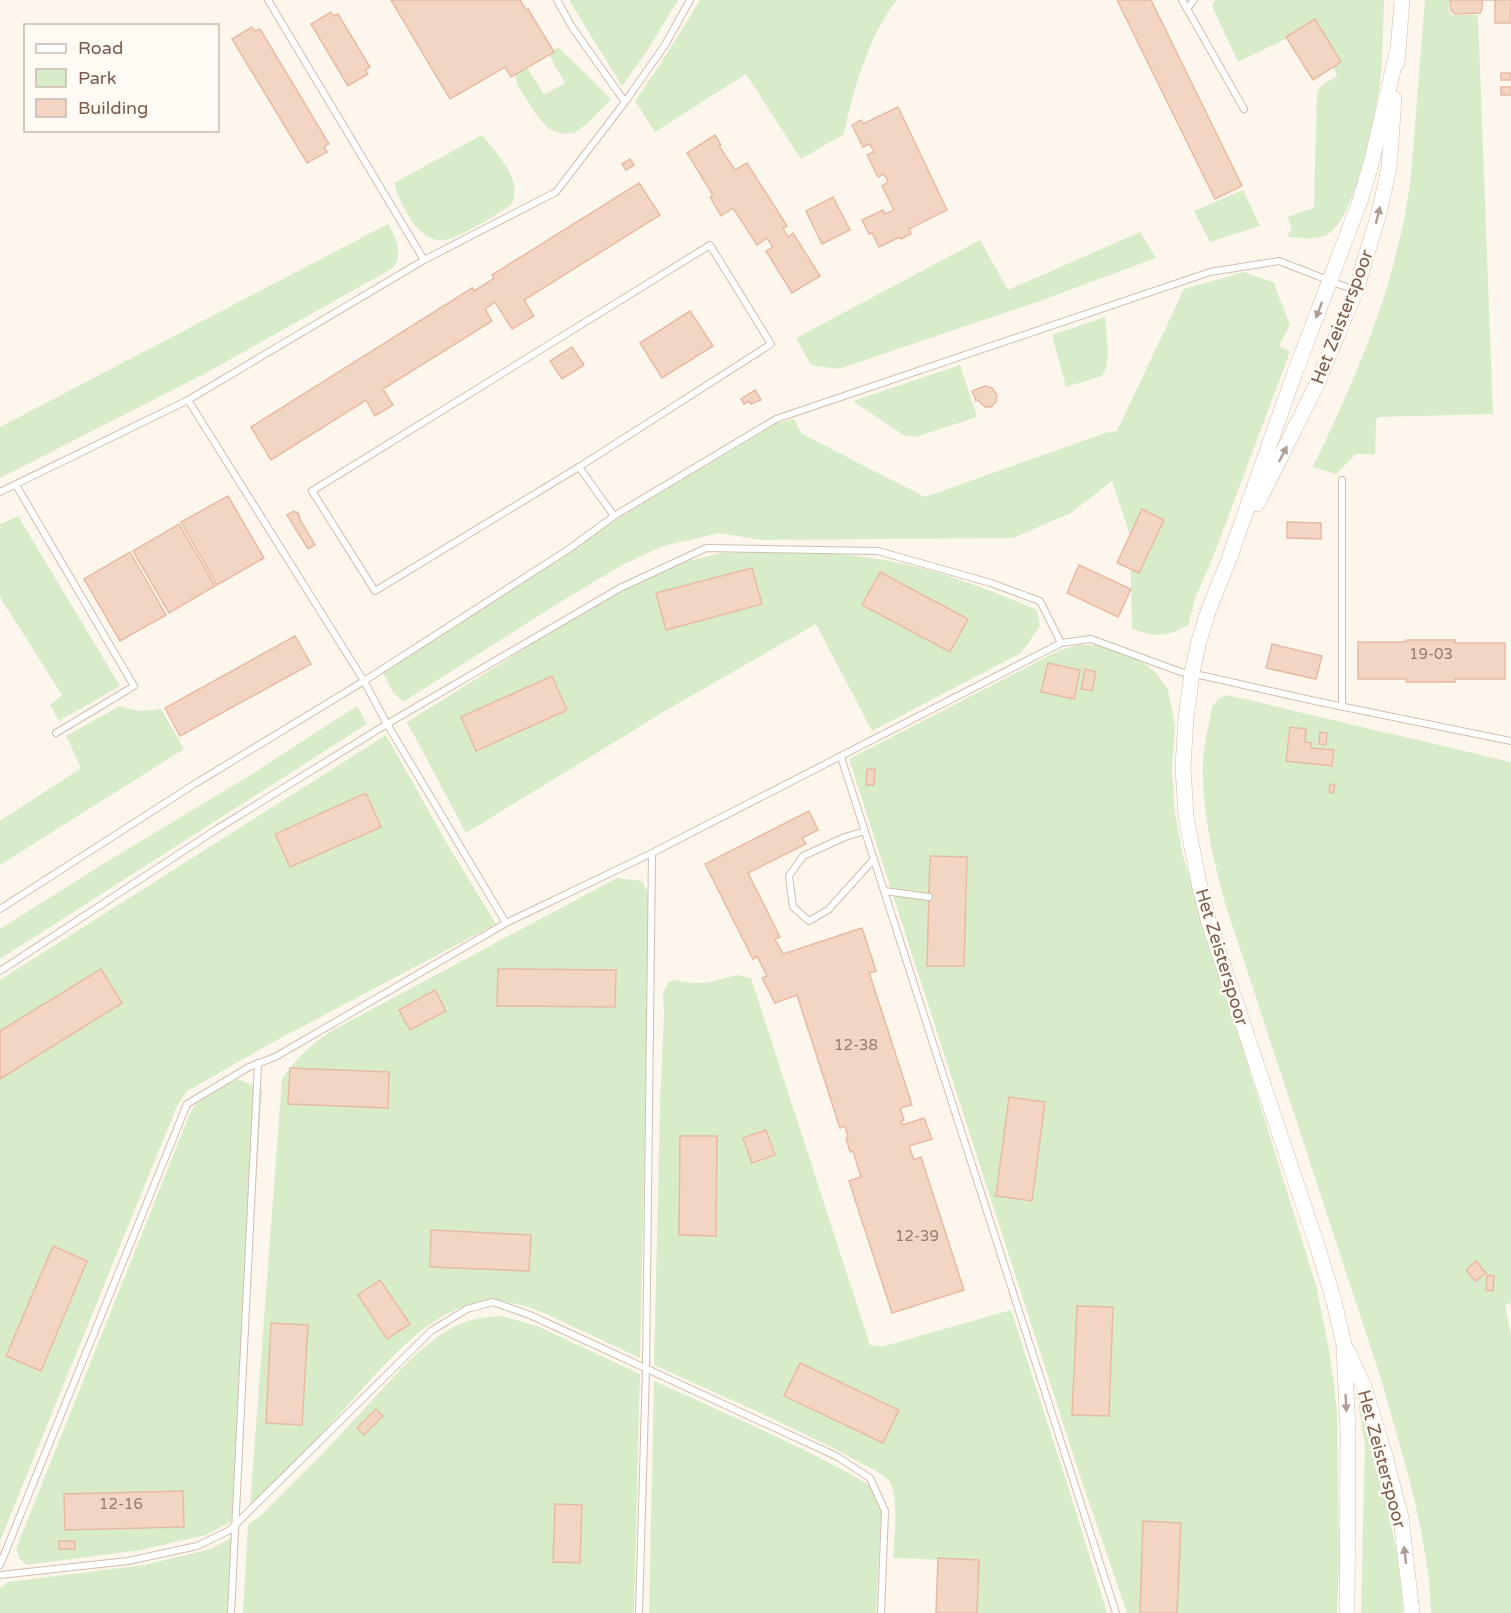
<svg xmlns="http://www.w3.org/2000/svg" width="1511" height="1613" font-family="'Varela Round',sans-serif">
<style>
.green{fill:#d8ecc9}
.building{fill:#f3d5c3;stroke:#e6bba3;stroke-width:1.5}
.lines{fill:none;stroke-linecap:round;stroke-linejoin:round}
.service-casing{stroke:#d1beb0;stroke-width:8}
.tertiary-casing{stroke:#d1beb0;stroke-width:16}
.service{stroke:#fff;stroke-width:6}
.tertiary{stroke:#fff;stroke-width:15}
.oneway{fill:#af9d94}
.labels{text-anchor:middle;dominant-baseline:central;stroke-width:5;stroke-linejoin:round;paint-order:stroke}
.number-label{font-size:15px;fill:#987a6a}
.street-label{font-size:18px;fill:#7a5c4d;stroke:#fffaf3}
</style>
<rect width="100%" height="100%" fill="#fdf6ec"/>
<g class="green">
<path d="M 569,0 L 678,0 L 647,51 L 622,86 Z"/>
<path d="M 700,0 L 897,0 C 870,32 852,93 844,134 L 801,159 L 746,74 L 655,132 L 635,101 L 661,63 Z"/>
<path d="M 1215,0 L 1384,0 C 1383,28 1383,56 1380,83 C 1375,115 1356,218 1328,234 C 1316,241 1300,237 1287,237 L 1292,227 L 1287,217 L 1314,208 L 1317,92 L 1322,85 L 1337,76 L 1316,27 L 1312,26 L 1238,62 L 1212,6 Z"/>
<path d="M 1425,0 L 1449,0 L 1449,12 L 1452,15 L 1478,15 L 1493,414 L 1378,417 L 1376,420 L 1375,454 L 1356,454 L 1336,474 L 1313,467 C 1358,374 1399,278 1411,175 Z"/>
<path d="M 558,47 L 611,99 L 588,123 L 574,133 L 563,134 L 549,129 L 538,117 L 517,84 L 514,68 L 524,62 L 544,95 L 565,83 L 548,53 Z"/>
<path d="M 482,135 C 496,152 526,183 510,206 C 493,216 461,238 443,240 C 417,243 400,203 394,183 Z"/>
<path d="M 1243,190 L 1260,226 L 1210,242 L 1194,211 Z"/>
<path d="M 388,224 C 396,238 404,254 393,268 L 206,373 L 0,478 L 0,427 Z"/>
<path d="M 1140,232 L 1156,258 L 1045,299 L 839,369 L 811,365 L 796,338 L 980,240 L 1008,290 Z"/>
<path d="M 1244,272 L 1275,283 L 1275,287 L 1290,325 L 1279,346 L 1290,352 L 1213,557 L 1195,599 L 1188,625 C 1164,638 1157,637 1132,629 L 1130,535 L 1112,481 L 1071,513 L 1013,538 L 761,540 L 719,533 L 663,546 L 624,564 L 570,596 L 403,702 L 392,691 L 382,670 L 749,435 L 777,423 L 794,419 L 802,434 L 925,497 L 1105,433 L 1117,431 L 1184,289 Z"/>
<path d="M 1105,317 C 1106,332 1112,365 1102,376 L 1066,387 L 1052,335 Z"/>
<path d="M 960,365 L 977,417 L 916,437 L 905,436 L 853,401 Z"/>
<path d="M 18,516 L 120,686 L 59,721 L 50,705 L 62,695 L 0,597 L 0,524 Z"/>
<path d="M 763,550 C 813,551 875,555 924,569 C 962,579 1000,594 1037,610 L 1040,626 L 1021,653 L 872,731 L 816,624 L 665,711 L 466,833 L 407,722 L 583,612 L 632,586 L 680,563 L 722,553 Z"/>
<path d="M 1079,645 L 1105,645 L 1141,661 L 1156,673 L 1168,690 L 1175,726 L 1172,771 L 1175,813 L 1183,856 L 1316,1285 L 1329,1350 L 1334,1384 L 1337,1415 L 1339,1560 L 1337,1613 L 1127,1613 L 1081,1479 L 849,759 L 1029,666 L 1060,650 Z"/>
<path d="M 1227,695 L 1511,762 L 1511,1303 L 1505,1305 L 1511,1335 L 1511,1613 L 1431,1613 L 1429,1580 L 1422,1535 L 1412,1489 L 1382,1382 L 1225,903 C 1213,858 1202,813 1203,766 C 1203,747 1209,726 1212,707 L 1218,699 Z"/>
<path d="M 120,706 L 139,711 L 161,709 L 184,749 L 0,865 L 0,821 L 81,768 L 66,736 Z"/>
<path d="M 357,706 L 367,724 L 0,959 L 0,929 L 103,864 L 244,779 Z"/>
<path d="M 386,735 L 449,847 L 496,924 L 277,1040 L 187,1091 L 177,1106 L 0,1541 L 0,980 Z"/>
<path d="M 617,878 L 642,881 L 650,896 L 640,1358 C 618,1348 596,1337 574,1327 C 552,1317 530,1305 506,1302 C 435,1291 373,1380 330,1425 C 304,1453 276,1479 250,1506 L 282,1079 C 297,1057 310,1046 331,1031 Z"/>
<path d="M 737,975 L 751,978 L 870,1345 L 881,1347 L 1011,1310 L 1067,1483 L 1107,1613 L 974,1613 L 976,1561 L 893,1558 C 894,1540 900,1495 889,1481 C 882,1472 860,1463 850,1457 C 786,1423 719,1395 654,1365 L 660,1105 L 664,1014 L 663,993 L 669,982 L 675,980 L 692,983 L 707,983 Z"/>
<path d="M 238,1079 L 262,1090 L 234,1520 L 206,1535 L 141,1550 L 26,1565 L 19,1558 L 16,1549 L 190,1113 L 199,1100 Z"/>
<path d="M 502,1316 L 537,1326 L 640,1374 L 634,1613 L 243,1613 L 248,1525 L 261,1515 C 292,1484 322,1455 351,1423 C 382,1391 411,1352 450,1329 C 466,1319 484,1317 502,1316 Z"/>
<path d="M 654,1381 C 683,1394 872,1477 879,1494 C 884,1505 881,1523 880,1535 C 879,1561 877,1587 876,1613 L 649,1613 Z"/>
<path d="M 1356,1392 C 1378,1465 1399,1537 1403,1613 L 1361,1613 L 1365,1445 Z"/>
<path d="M 233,1537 L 228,1613 L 0,1613 L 0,1588 L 8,1582 L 144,1565 L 211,1549 Z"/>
</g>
<g class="building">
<path d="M 391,0 L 520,0 L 526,10 L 528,9 L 554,52 L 511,77 L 505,67 L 450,99 Z"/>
<path d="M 1117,0 L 1151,0 L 1242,186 L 1215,199 Z"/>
<path d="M 1450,0 L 1511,0 L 1511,23 L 1495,23 L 1495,0 L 1482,0 L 1482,9 L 1480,13 L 1455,14 L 1451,11 Z"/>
<path d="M 331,12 L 333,16 L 338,14 L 370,67 L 365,70 L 368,74 L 348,86 L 311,24 Z"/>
<path d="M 1315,19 L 1341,62 L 1313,80 L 1286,37 Z"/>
<path d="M 252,27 L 255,31 L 260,29 L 329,144 L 324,147 L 327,152 L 307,163 L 232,39 Z"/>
<rect x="1501" y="73" width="10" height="7"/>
<rect x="1501" y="87" width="10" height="8"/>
<path d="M 898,107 L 947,210 L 909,229 L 911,234 L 901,239 L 900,237 L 879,247 L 872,233 L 869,234 L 862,220 L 883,210 L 885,214 L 894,210 L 882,186 L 888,182 L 884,174 L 878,177 L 867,155 L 874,152 L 870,144 L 863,147 L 852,125 L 861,120 L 863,124 Z"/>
<path d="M 715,135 L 721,145 L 719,146 L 735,170 L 747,163 L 787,226 L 783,228 L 788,237 L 793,233 L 820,276 L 792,293 L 766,251 L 773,247 L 767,238 L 757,245 L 733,208 L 721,216 L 710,197 L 713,195 L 687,153 Z"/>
<path d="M 630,159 L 634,165 L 626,170 L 622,164 Z"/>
<path d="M 639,183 L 660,215 L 524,300 L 534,316 L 512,329 L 495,302 L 485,309 L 492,321 L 383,389 L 393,405 L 375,416 L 366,400 L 271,460 L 251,427 L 472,288 L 474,291 L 490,281 L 494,278 L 492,275 Z"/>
<path d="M 833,197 L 850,230 L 822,244 L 806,211 Z"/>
<path d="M 690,311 L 713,346 L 662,378 L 640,343 Z"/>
<path d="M 572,347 L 584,365 L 562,379 L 550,361 Z"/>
<path d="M 985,386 L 992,388 L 997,395 L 996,402 L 991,407 L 985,407 L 978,400 L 976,401 L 972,391 Z"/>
<path d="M 755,390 L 761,400 L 751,404 L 749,401 L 744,404 L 741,399 Z"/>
<path d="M 228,496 L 264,558 L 217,585 L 181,522 Z"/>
<path d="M 1142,509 L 1164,520 L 1139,573 L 1117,563 Z"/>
<path d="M 294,511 L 296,513 L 297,512 L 300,517 L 299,518 L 315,545 L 308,549 L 287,515 Z"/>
<path d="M 1287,522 L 1321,523 L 1321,539 L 1287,538 Z"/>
<path d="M 179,524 L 215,586 L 169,613 L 133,551 Z"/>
<path d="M 130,552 L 166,615 L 120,641 L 84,579 Z"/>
<path d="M 1079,565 L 1131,589 L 1118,617 L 1067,593 Z"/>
<path d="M 752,568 L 762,604 L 666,630 L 656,593 Z"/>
<path d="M 880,572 L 968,619 L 950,652 L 862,605 Z"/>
<path d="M 295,636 L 311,664 L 180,736 L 165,708 Z"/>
<path d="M 1406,640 L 1455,640 L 1455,643 L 1505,643 L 1505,679 L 1455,679 L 1455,682 L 1406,682 L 1406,679 L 1358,679 L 1358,642 L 1406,642 Z"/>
<path d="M 1272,644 L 1322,656 L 1316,679 L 1266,668 Z"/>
<path d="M 1048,663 L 1080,670 L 1074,699 L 1041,692 Z"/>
<path d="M 1085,669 L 1096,672 L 1092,691 L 1081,689 Z"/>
<path d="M 552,676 L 567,710 L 476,751 L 461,717 Z"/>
<path d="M 1290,727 L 1306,729 L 1305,742 L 1311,743 L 1311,748 L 1334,750 L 1332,766 L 1286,761 Z"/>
<path d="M 1320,732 L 1327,733 L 1326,745 L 1319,744 Z"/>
<path d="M 867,769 L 875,769 L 874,785 L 866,785 Z"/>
<path d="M 1330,784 L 1335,785 L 1333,793 L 1329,792 Z"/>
<path d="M 366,793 L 381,827 L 290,867 L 275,834 Z"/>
<path d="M 809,811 L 818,830 L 802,838 L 806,844 L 748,873 L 780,937 L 775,939 L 783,954 L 862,928 L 876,971 L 869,973 L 870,975 L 912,1105 L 900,1108 L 904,1120 L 901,1121 L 903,1125 L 924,1118 L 932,1139 L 909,1146 L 914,1160 L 921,1157 L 964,1290 L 892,1313 L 849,1181 L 861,1177 L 853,1151 L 850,1152 L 846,1138 L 848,1137 L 845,1126 L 840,1128 L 797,995 L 775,1003 L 762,978 L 767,976 L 757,956 L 753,959 L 705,864 Z"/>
<path d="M 930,856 L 967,857 L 964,966 L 927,966 Z"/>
<path d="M 101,969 L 122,1003 L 0,1079 L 0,1031 Z"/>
<path d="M 498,969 L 616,970 L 615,1007 L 497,1006 Z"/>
<path d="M 435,990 L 446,1011 L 410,1030 L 399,1010 Z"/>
<path d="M 290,1068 L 389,1072 L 388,1108 L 288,1104 Z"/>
<path d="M 1009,1097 L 1045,1102 L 1032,1201 L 996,1196 Z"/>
<path d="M 766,1130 L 775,1155 L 752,1163 L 743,1138 Z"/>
<path d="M 680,1136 L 717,1136 L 716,1236 L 679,1235 Z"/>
<path d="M 431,1230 L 531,1235 L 529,1271 L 430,1267 Z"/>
<path d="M 53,1246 L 87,1261 L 41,1371 L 6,1356 Z"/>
<path d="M 1476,1261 L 1486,1273 L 1475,1281 L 1466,1270 Z"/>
<path d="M 1487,1275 L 1494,1276 L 1493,1291 L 1486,1290 Z"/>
<path d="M 380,1280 L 410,1324 L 387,1339 L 358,1295 Z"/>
<path d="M 1077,1306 L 1113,1307 L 1109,1416 L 1072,1415 Z"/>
<path d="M 271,1323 L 308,1325 L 302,1425 L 266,1423 Z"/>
<path d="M 800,1363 L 899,1410 L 883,1443 L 784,1396 Z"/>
<path d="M 376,1409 L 383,1416 L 364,1435 L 357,1428 Z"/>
<path d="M 183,1491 L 184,1527 L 65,1530 L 64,1494 Z"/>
<path d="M 555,1504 L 582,1505 L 580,1563 L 553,1562 Z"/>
<path d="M 1143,1521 L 1181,1523 L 1177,1613 L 1140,1613 Z"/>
<rect x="59" y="1541" width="16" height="8"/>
<path d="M 938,1558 L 979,1560 L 977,1613 L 936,1613 Z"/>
</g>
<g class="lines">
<defs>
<g id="service">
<path d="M 268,0 L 424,260"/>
<path d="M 557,0 L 572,27 L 625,102"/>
<path d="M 1182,0 L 1244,109"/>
<path d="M 1187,9 L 1194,0"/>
<path d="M 710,245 L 771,344 L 579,467 L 375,591 L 312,491 Z"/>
<path d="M 188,400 L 364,681 L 387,724 L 506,923"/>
<path d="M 579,467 L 614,516"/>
<path d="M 1342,480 L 1342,707"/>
<path d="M 16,485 L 134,686 L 56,733"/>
<path d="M 0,492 L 188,400 L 424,260 L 556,192 L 625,102 L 665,45 L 690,0"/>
<path d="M 841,757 L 1116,1613"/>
<path d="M 865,831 L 845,837 L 803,856 L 789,876 L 793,907 L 809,921 L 828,910 L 874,859"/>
<path d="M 884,891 L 929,897"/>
<path d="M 0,909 L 193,785 L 364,681 L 569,549 L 614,516 L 776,419 L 1210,272 L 1279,261 L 1354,290"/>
<path d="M 0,971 L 217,829 L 387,724 L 620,588 L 706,548 L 878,551 L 991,583 L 1040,601 L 1061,643"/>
<path d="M 0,1565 L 187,1104 L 249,1067 L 275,1057 L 506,923 L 652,853 L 1061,643 L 1091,639 L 1181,672 L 1204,676 L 1315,701 L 1511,741"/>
<path d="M 0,1575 L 128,1561 L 197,1546 L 230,1530 L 431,1331 L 467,1309 L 493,1302 L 530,1315 L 836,1456 L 870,1478 L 885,1511 L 881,1613"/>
<path d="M 231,1613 L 258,1063"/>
<path d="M 639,1613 L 646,1369 L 652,853"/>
</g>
<g id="tertiary">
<path d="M 1397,63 L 1402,0"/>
<path d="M 1257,504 L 1316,386 L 1356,290 L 1379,213 L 1389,168 L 1394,99"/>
<path d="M 1347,1350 L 1364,1387 L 1384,1452 L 1401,1518 L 1412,1613"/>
<path d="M 1347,1613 L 1348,1434 L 1344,1345 L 1334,1301 L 1318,1248 L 1209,923 L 1199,883 L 1186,817 L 1183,767 L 1186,718 L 1192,673 L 1199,641 L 1209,609 L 1228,562 L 1294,375 L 1360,201 L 1371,164 L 1397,53"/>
</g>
</defs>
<use href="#service" class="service-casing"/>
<use href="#tertiary" class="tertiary-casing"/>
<use href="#service" class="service"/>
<use href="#tertiary" class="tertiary"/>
</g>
<defs><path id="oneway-solid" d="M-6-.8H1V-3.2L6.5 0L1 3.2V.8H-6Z" transform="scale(1.5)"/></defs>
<g class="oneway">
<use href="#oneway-solid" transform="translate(1378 215) rotate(-76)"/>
<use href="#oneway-solid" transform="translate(1319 310) rotate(111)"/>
<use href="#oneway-solid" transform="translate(1283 454) rotate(-63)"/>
<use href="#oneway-solid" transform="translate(1346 1403) rotate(87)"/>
<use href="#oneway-solid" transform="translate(1405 1555) rotate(-97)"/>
</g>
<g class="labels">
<g class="number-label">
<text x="1431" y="654">19-03</text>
<text x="856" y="1045">12-38</text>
<text x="917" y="1236">12-39</text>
<text x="121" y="1504">12-16</text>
</g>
<g class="street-label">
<text transform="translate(1342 317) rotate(-69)">Het Zeisterspoor</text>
<text transform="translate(1222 957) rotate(73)">Het Zeisterspoor</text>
<text transform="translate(1382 1459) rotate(75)">Het Zeisterspoor</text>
</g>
</g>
<rect x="24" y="24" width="195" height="108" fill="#fffaf3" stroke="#cabbb1" stroke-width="1.5"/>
<rect x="36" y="44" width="30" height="9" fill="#ffffff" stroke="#cabbb1" stroke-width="1.5"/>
<text x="78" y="54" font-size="18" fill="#7a5c4d">Road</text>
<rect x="36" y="69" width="30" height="18" fill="#d8ecc9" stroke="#cabbb1" stroke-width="1.5"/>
<text x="78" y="84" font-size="18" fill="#7a5c4d">Park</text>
<rect x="36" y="99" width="30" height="18" fill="#f3d5c3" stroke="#cabbb1" stroke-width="1.5"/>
<text x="78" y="114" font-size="18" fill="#7a5c4d">Building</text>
</svg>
